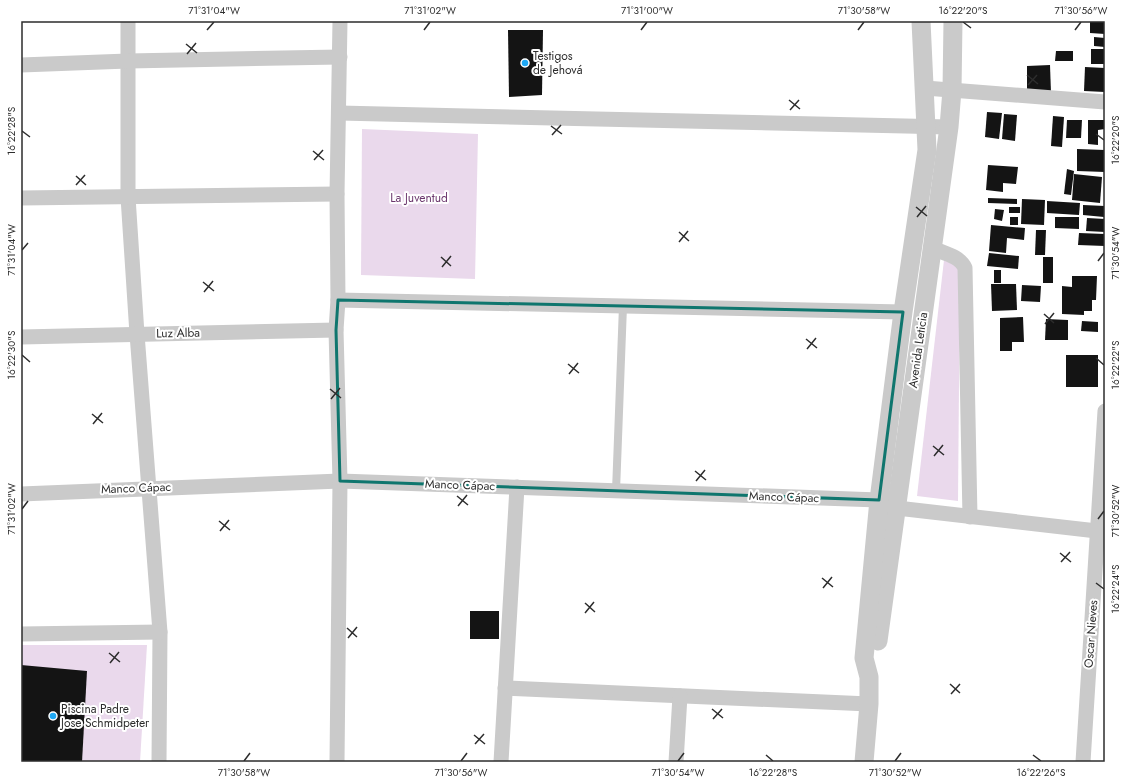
<svg xmlns="http://www.w3.org/2000/svg" width="1126" height="783" font-family="Jost,sans-serif">
<style>
.green{fill:#ead9ec}
.building{fill:#141414}
.lines{fill:none;stroke-linecap:round;stroke-linejoin:round}
.service{stroke:#cacaca;stroke-width:8}
.minor{stroke:#cacaca;stroke-width:15}
.tertiary{stroke:#cacaca;stroke-width:19}
.marked{fill:none;stroke:#0f766e;stroke-width:3;stroke-linejoin:round}
.ticks{fill:none;stroke:#2d2d2d;stroke-width:1.5}
.poi-dot{fill:#1ea8f5;stroke:#fff;stroke-width:1.5}
.labels{text-anchor:middle;dominant-baseline:central;stroke-width:4;stroke-linejoin:round;paint-order:stroke}
.poi-label{font-size:12px;fill:#2d2d2d;stroke:#fff;text-anchor:start}
.park-label{font-size:12px;fill:#6b376d;stroke:#fff}
.street-label{font-size:12px;fill:#2d2d2d;stroke:#fff}
.neatline{fill:none;stroke:#2d2d2d;stroke-width:1.5}
.ticks-label{font-size:10px;text-anchor:middle;fill:#2d2d2d}
</style>
<rect width="100%" height="100%" fill="#fff"/>
<g class="green">
<path d="M 362,129 L 478,134 L 475,279 L 361,275 Z"/>
<path d="M 944,260 L 960,267 L 958,501 L 917,496 Z"/>
<path d="M 21,645 L 147,645 L 140,762 L 21,762 Z"/>
</g>
<g class="building">
<path d="M 1090,21 L 1105,21 L 1105,34 L 1090,33 Z"/>
<path d="M 508,30 L 543,30 L 542,95 L 509,97 Z"/>
<path d="M 1094,37 L 1105,38 L 1105,47 L 1094,46 Z"/>
<rect x="1091" y="49" width="14" height="15"/>
<path d="M 1056,51 L 1073,51 L 1073,61 L 1055,61 Z"/>
<path d="M 1050,65 L 1051,93 L 1027,93 L 1027,66 Z"/>
<path d="M 1085,67 L 1105,68 L 1105,92 L 1084,91 Z"/>
<path d="M 987,112 L 1002,113 L 999,139 L 985,137 Z"/>
<path d="M 1004,114 L 1017,115 L 1015,141 L 1002,139 Z"/>
<path d="M 1053,116 L 1064,117 L 1062,147 L 1051,146 Z"/>
<path d="M 1067,120 L 1082,120 L 1081,138 L 1066,138 Z"/>
<path d="M 1088,120 L 1105,120 L 1105,129 L 1098,130 L 1098,145 L 1088,144 Z"/>
<path d="M 1077,149 L 1105,150 L 1105,172 L 1077,171 Z"/>
<path d="M 988,165 L 1018,167 L 1016,184 L 1003,183 L 1003,192 L 986,190 Z"/>
<path d="M 1067,169 L 1074,171 L 1071,195 L 1064,194 Z"/>
<path d="M 1074,174 L 1102,177 L 1100,203 L 1072,200 Z"/>
<path d="M 988,198 L 1017,199 L 1017,204 L 988,203 Z"/>
<path d="M 1022,199 L 1045,200 L 1044,225 L 1021,224 Z"/>
<path d="M 1047,201 L 1080,203 L 1079,215 L 1047,213 Z"/>
<path d="M 1083,205 L 1105,206 L 1104,217 L 1083,215 Z"/>
<rect x="1009" y="207" width="11" height="6"/>
<path d="M 995,209 L 1004,210 L 1002,221 L 994,219 Z"/>
<rect x="1010" y="217" width="8" height="8"/>
<path d="M 1055,217 L 1079,217 L 1079,229 L 1055,228 Z"/>
<path d="M 1087,218 L 1105,219 L 1105,232 L 1086,231 Z"/>
<path d="M 991,225 L 1025,228 L 1024,240 L 1007,238 L 1006,253 L 989,251 Z"/>
<path d="M 1036,230 L 1046,230 L 1045,255 L 1035,255 Z"/>
<path d="M 1079,233 L 1105,234 L 1105,246 L 1078,245 Z"/>
<path d="M 989,253 L 1019,256 L 1018,269 L 987,266 Z"/>
<rect x="1043" y="257" width="10" height="26"/>
<rect x="994" y="270" width="7" height="13"/>
<path d="M 1072,276 L 1097,276 L 1096,300 L 1092,300 L 1092,311 L 1084,311 L 1084,315 L 1062,314 L 1062,286 L 1072,287 Z"/>
<path d="M 991,284 L 1016,284 L 1017,310 L 992,311 Z"/>
<path d="M 1022,285 L 1041,286 L 1040,302 L 1021,301 Z"/>
<path d="M 1023,317 L 1024,342 L 1012,342 L 1012,351 L 1000,351 L 1000,318 Z"/>
<path d="M 1046,319 L 1068,320 L 1068,340 L 1045,340 Z"/>
<path d="M 1082,321 L 1098,322 L 1098,332 L 1081,331 Z"/>
<rect x="1066" y="355" width="32" height="32"/>
<rect x="470" y="611" width="29" height="28"/>
<path d="M 21,665 L 87,671 L 82,762 L 21,762 Z"/>
</g>
<g class="lines">
<path class="service" d="M 616,491 L 623,306"/>
<g class="minor">
<path d="M 128,21 L 128,197 L 137,334 L 160,632 L 159,762"/>
<path d="M 21,65 L 128,61 L 340,57"/>
<path d="M 925,88 L 1105,102"/>
<path d="M 339,113 L 949,127"/>
<path d="M 21,198 L 337,194"/>
<path d="M 932,248 C 943,253 960,256 965,268 L 970,517"/>
<path d="M 338,300 L 903,312"/>
<path d="M 21,337 L 336,330"/>
<path d="M 21,494 L 340,481 L 879,500 L 897,508 L 1097,531"/>
<path d="M 21,634 L 160,632"/>
<path d="M 505,688 L 869,704"/>
<path d="M 337,762 L 340,481 L 336,330 L 338,300 L 337,194 L 340,21"/>
<path d="M 501,762 L 517,487"/>
<path d="M 676,762 L 680,696"/>
<path d="M 1083,762 L 1105,411"/>
</g>
<g class="tertiary">
<path d="M 878,641 L 949,127 L 952,90 L 953,21"/>
<path d="M 864,762 L 869,704 L 869,677 L 864,658 L 879,500 L 903,312 L 927,150 L 921,21"/>
</g>
</g>
<path class="marked" d="M 338,300 L 903,312 L 879,500 L 340,481 L 336,330 Z"/>
<path class="ticks" d="M 963,22 L 971,28M 207,30 L 214,22M 424,30 L 430,22M 641,30 L 647,22M 858,30 L 864,22M 1075,30 L 1081,22M 186,44 L 197,53M 187,54 L 196,43M 1027,75 L 1038,84M 1028,85 L 1037,75M 789,100 L 800,109M 790,110 L 799,100M 551,126 L 562,134M 22,131 L 30,137M 1096,134 L 1104,140M 552,135 L 561,125M 313,151 L 324,160M 314,160 L 323,150M 76,176 L 86,185M 76,185 L 85,175M 916,207 L 927,216M 917,217 L 926,206M 679,232 L 689,241M 679,242 L 688,231M 22,250 L 28,243M 441,257 L 451,266M 1098,261 L 1104,253M 442,267 L 451,256M 203,282 L 214,291M 204,292 L 213,281M 1044,314 L 1054,323M 1045,324 L 1054,313M 806,339 L 817,348M 807,349 L 816,338M 22,355 L 30,362M 1096,358 L 1104,365M 568,364 L 579,373M 569,374 L 578,363M 330,389 L 341,398M 331,399 L 340,388M 92,414 L 103,423M 93,424 L 102,413M 933,446 L 944,455M 934,456 L 943,445M 695,471 L 706,480M 696,481 L 705,470M 457,496 L 468,505M 458,506 L 467,495M 22,509 L 28,501M 1098,519 L 1104,511M 219,521 L 230,530M 220,531 L 229,520M 1060,553 L 1071,562M 1061,562 L 1070,552M 822,578 L 833,587M 1096,583 L 1104,589M 823,588 L 832,577M 585,603 L 595,612M 585,613 L 594,602M 347,628 L 357,637M 348,638 L 357,627M 109,653 L 120,662M 110,663 L 119,652M 950,684 L 960,693M 951,694 L 960,684M 712,709 L 723,718M 713,719 L 722,709M 474,735 L 485,744M 475,744 L 484,734M 766,755 L 773,761M 1033,755 L 1041,761M 244,761 L 250,753M 461,761 L 467,753M 678,761 L 684,753M 895,761 L 901,753"/>
<g class="poi-dot">
<circle cx="525" cy="63" r="4"/>
<circle cx="53" cy="716" r="4"/>
</g>
<g class="labels">
<g class="poi-label">
<text x="533" y="56">Testigos<tspan x="533" dy="14">de Jehová</tspan></text>
<text x="61" y="709">Piscina Padre<tspan x="61" dy="14">Jose Schmidpeter</tspan></text>
</g>
<g class="park-label">
<text x="419" y="198">La Juventud</text>
</g>
<g class="street-label">
<text transform="translate(178 333) rotate(-1)">Luz Alba</text>
<text transform="translate(918 350) rotate(-82)">Avenida Leticia</text>
<text transform="translate(460 485) rotate(2)">Manco Cápac</text>
<text transform="translate(136 488) rotate(-2)">Manco Cápac</text>
<text transform="translate(784 497) rotate(2)">Manco Cápac</text>
<text transform="translate(1091 634) rotate(-86)">Oscar Nieves</text>
</g>
</g>
<rect width="1126" height="783" fill="none" stroke="#ffffff" stroke-width="44"/>
<rect x="22" y="22" width="1082" height="739" class="neatline"/>
<g class="ticks-label">
<text x="214" y="14">71°31'04"W</text>
<text x="430" y="14">71°31'02"W</text>
<text x="647" y="14">71°31'00"W</text>
<text x="864" y="14">71°30'58"W</text>
<text x="963" y="14">16°22'20"S</text>
<text x="1081" y="14">71°30'56"W</text>
<text transform="translate(11 131) rotate(-90)" y="4">16°22'28"S</text>
<text transform="translate(1115 140) rotate(-90)" y="4">16°22'20"S</text>
<text transform="translate(11 250) rotate(-90)" y="4">71°31'04"W</text>
<text transform="translate(1115 253) rotate(-90)" y="4">71°30'54"W</text>
<text transform="translate(11 355) rotate(-90)" y="4">16°22'30"S</text>
<text transform="translate(1115 365) rotate(-90)" y="4">16°22'22"S</text>
<text transform="translate(11 509) rotate(-90)" y="4">71°31'02"W</text>
<text transform="translate(1115 511) rotate(-90)" y="4">71°30'52"W</text>
<text transform="translate(1115 589) rotate(-90)" y="4">16°22'24"S</text>
<text x="244" y="776">71°30'58"W</text>
<text x="461" y="776">71°30'56"W</text>
<text x="678" y="776">71°30'54"W</text>
<text x="773" y="776">16°22'28"S</text>
<text x="895" y="776">71°30'52"W</text>
<text x="1041" y="776">16°22'26"S</text>
</g>
</svg>
